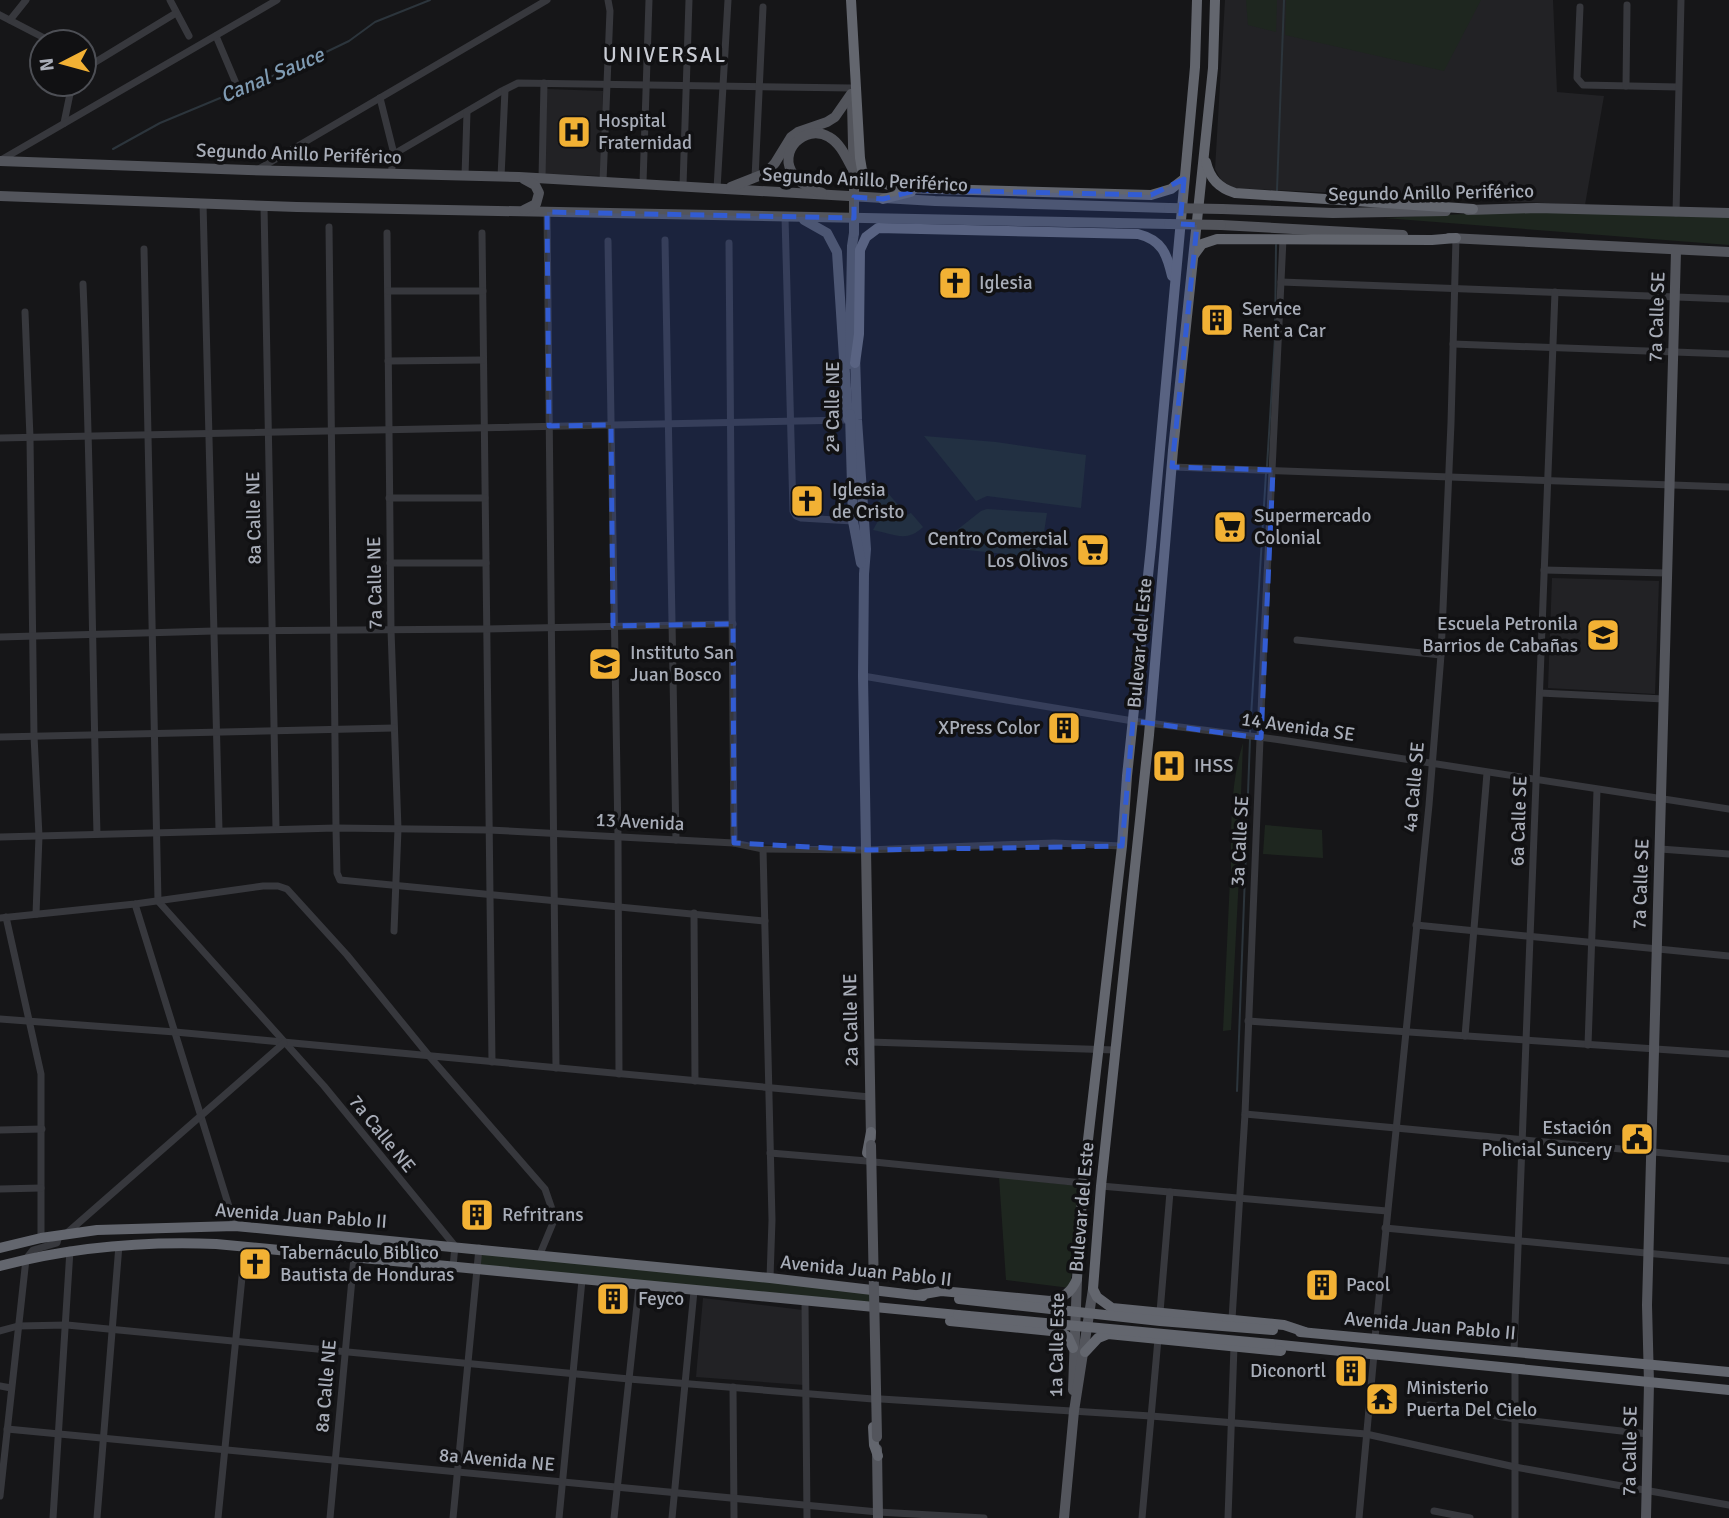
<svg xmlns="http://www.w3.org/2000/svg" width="1729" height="1518" font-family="Signika,sans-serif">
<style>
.built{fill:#222225}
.green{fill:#1e261f}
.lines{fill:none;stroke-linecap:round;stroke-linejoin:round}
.stream{stroke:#2c353c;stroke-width:2}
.minor{stroke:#37383d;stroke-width:7}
.major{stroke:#53555c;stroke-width:10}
.highway{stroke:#63666e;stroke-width:10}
.major-bridge{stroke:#53555c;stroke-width:10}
.highway-bridge{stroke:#63666e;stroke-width:10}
.marked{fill:#325cd3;fill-opacity:0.2;stroke:#325cd3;stroke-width:5;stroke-dasharray:14 9;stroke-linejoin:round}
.labels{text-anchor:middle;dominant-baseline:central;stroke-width:7;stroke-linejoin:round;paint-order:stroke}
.poi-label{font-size:19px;fill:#a8adb8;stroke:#111113;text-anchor:start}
.street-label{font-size:19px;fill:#a8adb8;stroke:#111113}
.neighbourhood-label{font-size:21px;letter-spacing:2px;fill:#c9ccd4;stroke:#111113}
.water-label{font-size:21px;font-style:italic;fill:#7f9bb3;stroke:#111113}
</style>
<rect width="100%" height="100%" fill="#161618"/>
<g class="built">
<path d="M 1225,0 L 1553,0 L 1557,92 L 1604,96 L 1585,205 L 1233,188 L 1221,180 L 1215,169 Z"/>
<path d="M 547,89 L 603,91 L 601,176 L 544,174 Z"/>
<path d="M 1552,578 L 1659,581 L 1655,694 L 1548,688 Z"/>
<path d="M 703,1298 L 803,1310 L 804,1385 L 696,1377 Z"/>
</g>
<g class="green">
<path d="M 1246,0 L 1277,0 L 1276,32 L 1248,25 Z"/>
<path d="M 1286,0 L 1481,0 L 1444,71 L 1285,35 Z"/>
<path d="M 1547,210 L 1729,217 L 1729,245 L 1384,218 Z"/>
<path d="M 924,436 L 996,442 L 1086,455 L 1081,508 L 987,496 L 976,501 Z"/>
<path d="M 879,483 L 907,515 L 911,513 L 923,527 C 906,543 895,534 873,530 L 878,521 Z"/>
<path d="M 987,509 L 1047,513 L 1040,558 L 931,546 L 943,541 L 981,511 Z"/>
<path d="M 1243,743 L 1238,870 L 1231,872 C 1231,828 1230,785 1243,743 Z"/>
<path d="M 1265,825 L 1322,830 L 1323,858 L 1263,854 Z"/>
<path d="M 1239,876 L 1231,1030 L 1223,1031 L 1230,879 Z"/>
<path d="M 999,1177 L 1079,1186 L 1076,1236 L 1070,1288 L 1006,1280 Z"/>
<path d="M 479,1248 L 871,1290 L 870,1307 L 477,1269 Z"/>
</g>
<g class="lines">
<g class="stream">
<path d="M 242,88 L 295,67 L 349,41 L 375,22 L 430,0"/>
<path d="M 113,149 L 160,123 L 237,91"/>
<path d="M 1277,190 L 1284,0"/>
<path d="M 1267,466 L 1275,338 L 1276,245"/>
<path d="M 1250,733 L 1266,473"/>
<path d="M 1237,1091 L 1250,739"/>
</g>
<g class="minor">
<path d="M 170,0 L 189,36"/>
<path d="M 1580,7 L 1577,78 L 1583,85 L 1678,87"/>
<path d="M 0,15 L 52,42"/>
<path d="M 10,20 L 26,0"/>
<path d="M 216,36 L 238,88"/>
<path d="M 84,69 L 176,13"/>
<path d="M 1626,86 L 1627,5"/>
<path d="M 380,98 L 394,154 L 391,174"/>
<path d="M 64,123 L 72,84"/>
<path d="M 394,154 L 500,92 L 518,83 L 851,88"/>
<path d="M 1,160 L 277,0"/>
<path d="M 257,170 L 547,0"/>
<path d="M 465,176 L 467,112"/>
<path d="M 501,177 L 505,90"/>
<path d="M 542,178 L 544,83"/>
<path d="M 755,178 L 763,7"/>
<path d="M 603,181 L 610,11 L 608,0"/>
<path d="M 643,183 L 649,0"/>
<path d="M 683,186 L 689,0"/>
<path d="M 717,189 L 728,0"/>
<path d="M 203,203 L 219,830"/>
<path d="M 264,206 L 276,829"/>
<path d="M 547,212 L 556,1068"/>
<path d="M 1676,213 L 1681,0"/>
<path d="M 785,217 L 793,511 L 796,516 L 801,518 L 853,521"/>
<path d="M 329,227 L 336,828 L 337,873 L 340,880 L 765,921"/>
<path d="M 387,233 L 391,630 L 398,829 L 394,931"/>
<path d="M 482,233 L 492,1062"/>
<path d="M 665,240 L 676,840"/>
<path d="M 608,241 L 618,837 L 619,1074"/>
<path d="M 729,243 L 734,843"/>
<path d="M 144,249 L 158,901 L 324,1086 L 455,1246 L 453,1267"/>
<path d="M 1281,282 L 1729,299"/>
<path d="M 83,284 C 91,467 92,650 97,834"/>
<path d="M 388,291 L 483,291"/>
<path d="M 25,312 L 30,438 L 34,736 L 39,836 L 36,914"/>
<path d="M 1453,344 L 1729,354"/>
<path d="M 388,361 L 483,360"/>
<path d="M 0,438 L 848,420"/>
<path d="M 1172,467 L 1729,487"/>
<path d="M 389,498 L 485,498"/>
<path d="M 390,563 L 486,563"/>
<path d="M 1544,570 L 1667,573"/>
<path d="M 0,637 L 214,631 L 486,629 L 733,624"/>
<path d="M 1297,640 L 1441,655"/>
<path d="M 863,676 L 1133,721 L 1281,740 L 1729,809"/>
<path d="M 1540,693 L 1664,699"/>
<path d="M 0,737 L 394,728"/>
<path d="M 0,837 L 336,828 L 489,830 L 734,843 L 763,849 L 867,850 L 1054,843 L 1122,846"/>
<path d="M 763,849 L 772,1220 L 770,1278"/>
<path d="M 1660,849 L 1729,854"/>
<path d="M 135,904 L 235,1226"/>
<path d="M 694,913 L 695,1081"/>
<path d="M 6,917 L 41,1074 L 41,1238"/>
<path d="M 0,918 L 135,904 L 263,886 L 278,886 L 287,889 L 347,955 L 430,1057 L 545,1189 L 555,1218 L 540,1254"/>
<path d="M 1416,925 L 1729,956"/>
<path d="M 0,1019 L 175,1032 L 870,1097"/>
<path d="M 1248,1021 L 1729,1054"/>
<path d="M 1465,1036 L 1487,773"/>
<path d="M 869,1042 L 1115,1050"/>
<path d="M 1588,1045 L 1597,790"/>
<path d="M 1245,1114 L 1729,1159"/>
<path d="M 0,1130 L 42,1129"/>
<path d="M 770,1153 L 867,1161"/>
<path d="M 874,1162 L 1083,1183"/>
<path d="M 1101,1186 L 1387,1211"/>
<path d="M 0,1189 L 41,1188"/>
<path d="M 1385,1228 L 1729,1261"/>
<path d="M 67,1233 L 284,1043"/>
<path d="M 805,1302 L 807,1518"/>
<path d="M 1160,1312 L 1170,1192"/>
<path d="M 1232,1319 L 1245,1114 L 1264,639 L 1283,239"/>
<path d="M 0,1331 L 18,1326 L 67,1325 L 629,1379 L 873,1399"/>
<path d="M 1375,1338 L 1429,805 L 1441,655 L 1451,423 L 1456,238"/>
<path d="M 1514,1351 L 1555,292"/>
<path d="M 1515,1369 L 1515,1518"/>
<path d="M 0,1386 L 11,1388"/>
<path d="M 733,1387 L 734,1518"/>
<path d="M 881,1399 L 1151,1416 L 1366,1434 L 1515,1467 L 1729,1505"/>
<path d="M 1429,1405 L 1515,1419 L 1648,1434"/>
<path d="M 7,1429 L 878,1512 L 984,1518"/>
<path d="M 0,1496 L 26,1259 L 33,1250 L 57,1243 L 59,1235"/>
<path d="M 1434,1511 L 1470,1518"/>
<path d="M 53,1518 L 70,1250"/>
<path d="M 97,1518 L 119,1245"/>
<path d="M 218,1518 L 245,1247"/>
<path d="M 330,1518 L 354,1257"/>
<path d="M 453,1518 L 479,1248"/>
<path d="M 559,1518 L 582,1280"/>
<path d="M 614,1518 L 639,1286"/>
<path d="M 672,1518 L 694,1291"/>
<path d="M 1142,1518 L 1158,1339"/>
<path d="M 1228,1518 L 1234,1346"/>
<path d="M 1359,1518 L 1374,1354"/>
</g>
<g class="major">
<path d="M 852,102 L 854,188"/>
<path d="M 0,161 L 248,170 L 519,177 L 935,201 L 1169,208"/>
<path d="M 731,187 L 766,173 L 775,163 L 791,137 L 798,132 L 827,122 L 835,117 L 851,94"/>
<path d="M 822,193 C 812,189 800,184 794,175 C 776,152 805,123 829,137 C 840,143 846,157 852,168"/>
<path d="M 0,196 L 297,207 L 1169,224"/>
<path d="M 1222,209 L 1333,213 L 1446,211"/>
<path d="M 524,210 L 536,204 L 539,193 L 535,185 L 524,179"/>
<path d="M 1468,210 L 1537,208 L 1729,213"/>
<path d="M 804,220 L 827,233 L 837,252 L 848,419"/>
<path d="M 1221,225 L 1403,235"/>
<path d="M 1449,238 L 1729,252"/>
<path d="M 855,356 L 857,420 L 866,549 L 864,574 L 863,676 L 871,1138"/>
<path d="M 850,364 L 852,246 L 854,233"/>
<path d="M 850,414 L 853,521 L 861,563"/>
<path d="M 1073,1390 L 1077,1279"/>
<path d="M 877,1449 L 878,1518"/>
<path d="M 1064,1518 L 1074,1411 L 1093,1289"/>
<path d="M 1646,1518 L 1649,1383 L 1647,1305 L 1676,251"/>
</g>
<g class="highway">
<path d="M 851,0 L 860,158 L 862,170 L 870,180 L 900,188 L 1151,195 L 1171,189 L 1184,179"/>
<path d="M 1215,0 L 1213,68 L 1173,450 L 1149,735 L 1101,1186 L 1093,1289 L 1097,1297 L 1112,1308 L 1284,1325 L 1305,1332"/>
<path d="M 1206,162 C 1210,179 1219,188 1235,193 L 1473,209"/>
<path d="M 883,199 L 911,192"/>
<path d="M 1194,255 L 1202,244 L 1217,239 L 1432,240 L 1456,238"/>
<path d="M 855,363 L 859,334 L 860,250 L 866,237 L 878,228 L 1138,234 C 1162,240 1167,254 1172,276"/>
<path d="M 867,1153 L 871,1132"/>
<path d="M 0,1248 L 41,1238 L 97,1230 L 235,1226 L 770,1278 L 923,1296"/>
<path d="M 0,1266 C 72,1247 142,1241 216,1244 L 958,1315"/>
<path d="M 918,1295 L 941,1291 L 1050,1301 C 1064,1297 1071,1293 1077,1279 L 1083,1183 L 1122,846 L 1127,776 L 1151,547 L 1195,67 L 1197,0"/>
<path d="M 950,1321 L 1061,1332 L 1068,1337 L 1073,1348"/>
<path d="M 1300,1332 L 1729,1372"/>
<path d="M 1271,1344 L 1729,1390"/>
<path d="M 1085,1352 L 1098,1338 L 1108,1334 L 1281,1351"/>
<path d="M 873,1427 L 874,1445 L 878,1456"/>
</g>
<g class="major-bridge">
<path d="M 854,188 L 854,233"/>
<path d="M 1169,208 L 1222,209"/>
<path d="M 1169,224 L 1221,225"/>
<path d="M 871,1145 L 877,1437"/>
</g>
<g class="highway-bridge">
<path d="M 959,1299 L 1160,1321 L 1273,1330"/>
<path d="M 958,1315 L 1271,1344"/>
</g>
</g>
<path class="marked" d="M 1184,179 L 1180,224 L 1197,225 L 1172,467 L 1273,470 L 1261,738 L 1133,721 L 1122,846 L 867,850 L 734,843 L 733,624 L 613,626 L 611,425 L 549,426 L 547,212 L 854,218 L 854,197 L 883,199 L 917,190 L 1151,195 Z"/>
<defs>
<symbol id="hospital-square" viewBox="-11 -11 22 22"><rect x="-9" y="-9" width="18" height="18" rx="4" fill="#f2b134" stroke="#111113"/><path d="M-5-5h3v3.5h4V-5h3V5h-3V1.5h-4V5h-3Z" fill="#111"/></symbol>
<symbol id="church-square" viewBox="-11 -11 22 22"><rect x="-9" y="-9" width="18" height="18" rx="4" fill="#f2b134" stroke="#111113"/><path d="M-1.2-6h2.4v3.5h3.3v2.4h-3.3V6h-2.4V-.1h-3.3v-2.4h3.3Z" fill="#111"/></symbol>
<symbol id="building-square" viewBox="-11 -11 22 22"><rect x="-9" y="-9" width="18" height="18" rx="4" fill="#f2b134" stroke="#111113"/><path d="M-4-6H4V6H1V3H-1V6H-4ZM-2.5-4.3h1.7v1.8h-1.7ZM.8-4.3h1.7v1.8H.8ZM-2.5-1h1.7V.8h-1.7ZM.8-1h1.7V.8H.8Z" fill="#111"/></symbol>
<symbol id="supermarket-square" viewBox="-11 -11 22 22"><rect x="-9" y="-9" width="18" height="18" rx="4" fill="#f2b134" stroke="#111113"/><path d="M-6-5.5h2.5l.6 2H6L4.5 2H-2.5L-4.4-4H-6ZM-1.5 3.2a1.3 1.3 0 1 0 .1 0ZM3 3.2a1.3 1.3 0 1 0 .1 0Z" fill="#111"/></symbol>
<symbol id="school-square" viewBox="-11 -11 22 22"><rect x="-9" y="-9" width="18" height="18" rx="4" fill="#f2b134" stroke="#111113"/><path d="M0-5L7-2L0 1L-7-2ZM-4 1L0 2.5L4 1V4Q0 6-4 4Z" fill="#111"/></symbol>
<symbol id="civic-square" viewBox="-11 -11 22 22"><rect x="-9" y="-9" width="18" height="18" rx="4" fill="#f2b134" stroke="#111113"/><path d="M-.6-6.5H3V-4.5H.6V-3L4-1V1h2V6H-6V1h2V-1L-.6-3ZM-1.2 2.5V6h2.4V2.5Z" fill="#111"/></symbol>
<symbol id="temple-square" viewBox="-11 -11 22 22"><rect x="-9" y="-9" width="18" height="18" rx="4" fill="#f2b134" stroke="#111113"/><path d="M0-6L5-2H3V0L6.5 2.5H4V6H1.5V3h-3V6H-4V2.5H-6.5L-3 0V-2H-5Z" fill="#111"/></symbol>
</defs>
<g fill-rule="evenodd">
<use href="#hospital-square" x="555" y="113" width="38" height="38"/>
<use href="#church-square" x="936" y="264" width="38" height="38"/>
<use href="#building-square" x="1198" y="301" width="38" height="38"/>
<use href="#church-square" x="788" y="482" width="38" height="38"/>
<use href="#supermarket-square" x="1211" y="508" width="38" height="38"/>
<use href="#supermarket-square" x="1074" y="531" width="38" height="38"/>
<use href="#school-square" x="1584" y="616" width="38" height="38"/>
<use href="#school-square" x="586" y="645" width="38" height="38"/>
<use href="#building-square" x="1045" y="709" width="38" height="38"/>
<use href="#hospital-square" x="1150" y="747" width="38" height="38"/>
<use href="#civic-square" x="1618" y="1120" width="38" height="38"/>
<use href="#building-square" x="458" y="1196" width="38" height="38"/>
<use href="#church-square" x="236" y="1245" width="38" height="38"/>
<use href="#building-square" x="1303" y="1266" width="38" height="38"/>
<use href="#building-square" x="594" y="1280" width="38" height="38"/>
<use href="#building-square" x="1332" y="1352" width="38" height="38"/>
<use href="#temple-square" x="1363" y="1380" width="38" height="38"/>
</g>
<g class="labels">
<g class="poi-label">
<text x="598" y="121">Hospital<tspan x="598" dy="22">Fraternidad</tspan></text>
<text x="979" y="283">Iglesia</text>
<text x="1242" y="309">Service<tspan x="1242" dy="22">Rent a Car</tspan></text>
<text x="832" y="490">Iglesia<tspan x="832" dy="22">de Cristo</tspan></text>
<text x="1254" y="516">Supermercado<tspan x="1254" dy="22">Colonial</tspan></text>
<text x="1068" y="539" text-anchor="end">Centro Comercial<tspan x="1068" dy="22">Los Olivos</tspan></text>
<text x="1578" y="624" text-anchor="end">Escuela Petronila<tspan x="1578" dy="22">Barrios de Cabañas</tspan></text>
<text x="630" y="653">Instituto San<tspan x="630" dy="22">Juan Bosco</tspan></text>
<text x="1040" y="728" text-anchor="end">XPress Color</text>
<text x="1194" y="766">IHSS</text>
<text x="1612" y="1128" text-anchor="end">Estación<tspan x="1612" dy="22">Policial Suncery</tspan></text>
<text x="502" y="1215">Refritrans</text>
<text x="280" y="1253">Tabernáculo Biblico<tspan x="280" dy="22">Bautista de Honduras</tspan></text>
<text x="1346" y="1285">Pacol</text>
<text x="638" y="1299">Feyco</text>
<text x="1326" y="1371" text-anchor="end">Diconortl</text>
<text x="1406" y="1388">Ministerio<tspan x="1406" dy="22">Puerta Del Cielo</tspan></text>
</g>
<g class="street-label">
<text transform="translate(299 154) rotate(2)">Segundo Anillo Periférico</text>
<text transform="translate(865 180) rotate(3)">Segundo Anillo Periférico</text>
<text transform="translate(1431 193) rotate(-1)">Segundo Anillo Periférico</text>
<text transform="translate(1657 317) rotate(-88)">7a Calle SE</text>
<text transform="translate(833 407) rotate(-90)">2ª Calle NE</text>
<text transform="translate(254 518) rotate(-91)">8a Calle NE</text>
<text transform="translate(375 583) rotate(-91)">7a Calle NE</text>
<text transform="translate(1140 643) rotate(-85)">Bulevar del Este</text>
<text transform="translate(1298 727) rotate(8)">14 Avenida SE</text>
<text transform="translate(1414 787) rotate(-85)">4a Calle SE</text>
<text transform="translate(1519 821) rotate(-88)">6a Calle SE</text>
<text transform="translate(640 822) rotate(3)">13 Avenida</text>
<text transform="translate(1240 841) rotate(-87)">3a Calle SE</text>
<text transform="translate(1641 884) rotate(-88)">7a Calle SE</text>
<text transform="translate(851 1020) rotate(-91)">2a Calle NE</text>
<text transform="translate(382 1134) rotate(51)">7a Calle NE</text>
<text transform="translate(1082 1207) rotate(-85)">Bulevar del Este</text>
<text transform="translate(301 1216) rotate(4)">Avenida Juan Pablo II</text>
<text transform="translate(866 1271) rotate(6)">Avenida Juan Pablo II</text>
<text transform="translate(1430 1326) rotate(5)">Avenida Juan Pablo II</text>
<text transform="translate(1057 1345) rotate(-89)">1a Calle Este</text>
<text transform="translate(326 1386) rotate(-85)">8a Calle NE</text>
<text transform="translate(1630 1451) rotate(-89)">7a Calle SE</text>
<text transform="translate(497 1460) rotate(5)">8a Avenida NE</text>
</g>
<g class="neighbourhood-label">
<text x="665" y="55">UNIVERSAL</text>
</g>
<g class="water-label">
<text transform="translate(272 75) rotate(-23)">Canal Sauce</text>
</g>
</g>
<g transform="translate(63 63) rotate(264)"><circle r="33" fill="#111113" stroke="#4d4f55" stroke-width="2"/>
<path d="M0-5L12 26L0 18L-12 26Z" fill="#f2b134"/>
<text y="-10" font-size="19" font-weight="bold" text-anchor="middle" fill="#a8adb8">N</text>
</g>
</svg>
